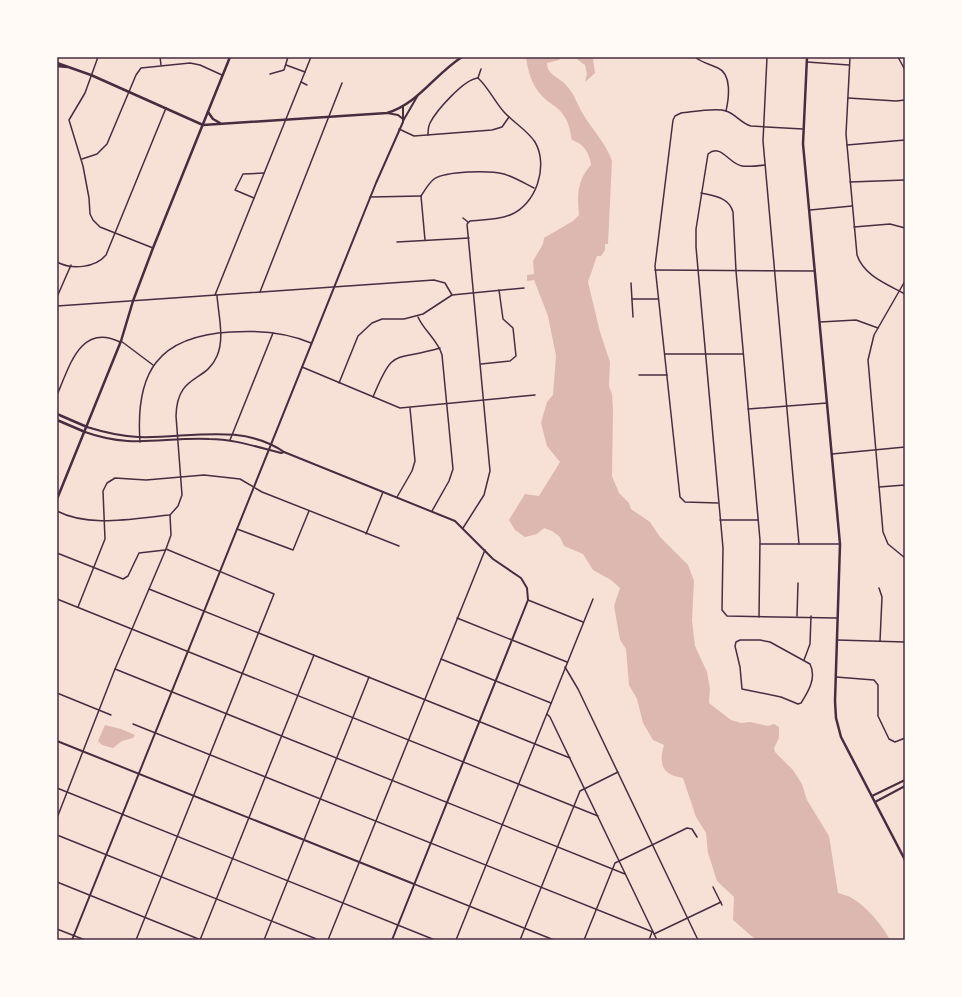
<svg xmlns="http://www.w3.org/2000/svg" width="962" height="997" font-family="Figtree,sans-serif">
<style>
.water{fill:#dcb8b0}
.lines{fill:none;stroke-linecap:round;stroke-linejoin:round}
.minor{stroke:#4a2c40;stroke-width:1.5}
.tertiary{stroke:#4a2c40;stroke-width:2}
.secondary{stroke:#4a2c40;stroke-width:2.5}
.primary{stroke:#4a2c40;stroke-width:2.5}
.neatline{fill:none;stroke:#4a2c40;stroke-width:1.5}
</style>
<rect width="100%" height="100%" fill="#f7e1d7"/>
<g class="water">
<path d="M 526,57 L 562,57 L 559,60 L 547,63 C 547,75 559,77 566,85 C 574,93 577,104 583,114 C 593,131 606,143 612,161 L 608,244 L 605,244 L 605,250 L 601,256 L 597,256 L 588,282 L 600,332 L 610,362 L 609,386 L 612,394 L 613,410 L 612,476 L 619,493 L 629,503 L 631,509 L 650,522 L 660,537 L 688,565 L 694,581 L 692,621 L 695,646 L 707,672 L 710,689 L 709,703 L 731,720 L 741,723 L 750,722 L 768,726 L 774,724 L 779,727 L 779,738 L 774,748 L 775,752 L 793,770 L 802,784 L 807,800 L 829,836 L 838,893 C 841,894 846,895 850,897 C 865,905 882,924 890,940 L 756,940 L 733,920 L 734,897 L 717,881 L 708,853 L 706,833 L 696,817 L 683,778 C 663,775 658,765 664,745 L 653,740 L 643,723 L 637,699 L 629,685 L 626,649 L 620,640 L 614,606 L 620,588 L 611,580 L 593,570 L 583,554 L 564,546 L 560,537 L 552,531 L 544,528 L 537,534 L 525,537 L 515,530 L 509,520 L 525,494 L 539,496 L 560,462 L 547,446 L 541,423 L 547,402 L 553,395 L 556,356 L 548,316 L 534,280 L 527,281 L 527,275 L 534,274 L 533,261 L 543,244 L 544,238 L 573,221 L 579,215 C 577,196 577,180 591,165 C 589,152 584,144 572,140 C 570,132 569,122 564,116 C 559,107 550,104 543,97 C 532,86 528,72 526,57 Z"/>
<path d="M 574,57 L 590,57 L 593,59 L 595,73 L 585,82 L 587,74 L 585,65 Z"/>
<path d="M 105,725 L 121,729 L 135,735 L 133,738 L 122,741 L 113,748 L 102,745 L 98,741 Z"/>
</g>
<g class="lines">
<g class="minor">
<path d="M 98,57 L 85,93 L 69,120 L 83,166 L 89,198 L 90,214 L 93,220 L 100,227 L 153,248"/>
<path d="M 160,57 L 161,65"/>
<path d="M 695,57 C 702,63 710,64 718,68 C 732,74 729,98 726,111"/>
<path d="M 767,57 L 763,141 L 799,544"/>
<path d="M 850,57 L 846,134 L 857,255 C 864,276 887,284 905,294"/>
<path d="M 898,57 L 905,70"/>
<path d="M 807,62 L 849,65"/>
<path d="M 286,65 L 305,72"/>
<path d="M 270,74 L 284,70 L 288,57"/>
<path d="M 478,78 L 481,69"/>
<path d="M 301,82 L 307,85"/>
<path d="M 848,98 L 896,101 L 905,100"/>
<path d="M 399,129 L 414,136 L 492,130 L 502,127 L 509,117"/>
<path d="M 428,135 C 428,131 428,127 430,123 C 436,111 464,79 478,78"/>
<path d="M 847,145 L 905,140"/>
<path d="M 82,159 L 97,154 L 107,144 L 136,75 L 141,68 L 190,63 L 200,65 L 222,75"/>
<path d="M 765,165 C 757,166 749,167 742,166 C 729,164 721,143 708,154 L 696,229 L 696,247 L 723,548 L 722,610 L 727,616 L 837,618"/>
<path d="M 850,182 L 905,180"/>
<path d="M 701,193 C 714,196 729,197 733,212 L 736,271 L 760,540 L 759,617"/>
<path d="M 421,196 C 425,190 428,184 434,179 C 446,171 489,170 504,174 C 514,177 524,183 534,188"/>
<path d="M 421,196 L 425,240"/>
<path d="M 370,197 L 421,196"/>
<path d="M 254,198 L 235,190 L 243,174 L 264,173"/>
<path d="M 810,210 L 852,206"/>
<path d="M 463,218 L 468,222"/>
<path d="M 854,227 L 890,224 L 905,228"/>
<path d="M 397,242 L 469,238"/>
<path d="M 57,262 C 72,270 95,268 106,255 L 166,108"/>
<path d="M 655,270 L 815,271"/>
<path d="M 905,281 L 874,335 L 868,360 L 883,532 L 888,544 L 905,558"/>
<path d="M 631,283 L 633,317"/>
<path d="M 260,292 L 342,83"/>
<path d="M 215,295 L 311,57"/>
<path d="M 57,297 L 71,265"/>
<path d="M 632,299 L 658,299"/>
<path d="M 57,306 L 434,280 L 445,283 L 452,295"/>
<path d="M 418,317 C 424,331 438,340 442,355 L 453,469 L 449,481 L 432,511"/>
<path d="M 820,322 L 856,320 L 878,328"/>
<path d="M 121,341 L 153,365"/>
<path d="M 665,354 L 743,354"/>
<path d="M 481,364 L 510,361 L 516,356 L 513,328 L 503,319 L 499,290"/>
<path d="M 302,367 L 400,408 L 535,395"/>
<path d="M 639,375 L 667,375"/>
<path d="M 339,383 L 358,336 L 372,323 L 382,319 L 404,319 L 423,314 L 452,295 L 524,288"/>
<path d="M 57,395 C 69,368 80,322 120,342"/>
<path d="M 373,397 C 394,346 393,362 440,348"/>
<path d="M 748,409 L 827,403"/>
<path d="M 230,440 L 273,333"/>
<path d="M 140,442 C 135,372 158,336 231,332 C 259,330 285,332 311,343"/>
<path d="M 832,454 L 905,447"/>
<path d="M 879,487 L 905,485"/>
<path d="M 397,497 L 412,471 L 415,461 L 410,408"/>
<path d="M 718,503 L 685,502 L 680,497 L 655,266 L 673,120 L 675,116 L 681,113 C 692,112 716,107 726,111 C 736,114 740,123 751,126 L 803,129"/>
<path d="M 57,511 C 89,528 135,518 170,515 L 178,506 L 182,495 L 176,416 C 177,373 206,383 217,356 C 225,338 218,313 217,295"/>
<path d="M 720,520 L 758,520"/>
<path d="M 463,528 L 484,495 L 490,471 L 467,224 L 470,221 C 483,220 497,220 510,215 C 536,205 549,166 535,142 C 527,130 514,123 504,112 C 495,102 488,87 478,78"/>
<path d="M 237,529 L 293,550 L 309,511"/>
<path d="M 366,534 L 383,492"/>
<path d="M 760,544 L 840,544"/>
<path d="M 57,553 L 123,579 L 128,576 L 139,553 L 165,550"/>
<path d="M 879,588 L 882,597 L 880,641"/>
<path d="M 149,589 L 570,758"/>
<path d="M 57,599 L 598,816"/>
<path d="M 528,600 L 583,622"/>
<path d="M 78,607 L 105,539 L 103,491 L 107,483 L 115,478 L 146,480 L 204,475 L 240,479 L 262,492 L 399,546"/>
<path d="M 797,616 L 798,583"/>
<path d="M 457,618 L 567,662"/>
<path d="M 740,640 L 760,640 L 770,642 L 810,664 C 817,678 808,692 801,703 L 798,704 L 781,697 L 742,689 L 740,667 L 735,646 L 736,642 Z"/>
<path d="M 837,640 L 905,642"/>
<path d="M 441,659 L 551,703"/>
<path d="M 804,660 L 810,644 L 811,616"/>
<path d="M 565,667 L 578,689 L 698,940"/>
<path d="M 115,669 L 625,874"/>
<path d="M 836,677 L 874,680 L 878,685 L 878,716 L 889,739 L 895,742 L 905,738"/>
<path d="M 57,693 L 111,715"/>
<path d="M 547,714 L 550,717 L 657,940"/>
<path d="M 133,724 L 653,932"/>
<path d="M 57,788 L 435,940"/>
<path d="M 57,818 L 115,669 L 166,549 L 171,535 L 170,515"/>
<path d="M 57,835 L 319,940"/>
<path d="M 57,882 L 201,940"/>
<path d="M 414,884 L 554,940"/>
<path d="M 713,887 L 722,905"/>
<path d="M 57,929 L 85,940"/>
<path d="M 654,934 L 721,902"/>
<path d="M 136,940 L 274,594 L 166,549"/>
<path d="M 200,940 L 314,655"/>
<path d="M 264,940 L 369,677"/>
<path d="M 328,940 L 485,550"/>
<path d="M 456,940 L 593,599"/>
<path d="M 520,940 L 580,791 L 618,772"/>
<path d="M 584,940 L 615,863 L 687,828 L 692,829 L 697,837"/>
<path d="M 649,940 L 652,932"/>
</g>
<g class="tertiary">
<path d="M 387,113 L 398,115 L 403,119"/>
<path d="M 403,121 L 418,95"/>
<path d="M 87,427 C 103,432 120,436 138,437 C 186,439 241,422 284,452 L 455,521 L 493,559 L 521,578 L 527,588 L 528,600 L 392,940"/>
<path d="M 85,432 C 132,449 162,437 209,439 C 234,439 257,447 281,453 L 284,452"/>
<path d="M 57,741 L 414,884"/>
<path d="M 872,796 L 905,780"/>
<path d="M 875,802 L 905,786"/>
<path d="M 72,940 L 376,183 L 403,122 L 403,107"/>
</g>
<g class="secondary">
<path d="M 807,57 L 803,144 L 840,544 L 835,701 L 836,718 L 841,737 L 905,860"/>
<path d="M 208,112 L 213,119 L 220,123"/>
<path d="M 203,125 L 387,113 C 418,104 435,74 462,57"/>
<path d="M 57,414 L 87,427"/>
<path d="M 57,420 L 85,432"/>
<path d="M 57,499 L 121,341 L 133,301 L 153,248 L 230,57"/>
</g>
<g class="primary">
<path d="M 57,63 L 91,75 L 203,125"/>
<path d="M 57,66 L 67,67"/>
</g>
</g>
<rect width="962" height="997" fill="none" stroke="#fffaf5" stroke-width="116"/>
<rect x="58" y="58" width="846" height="881" class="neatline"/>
</svg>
